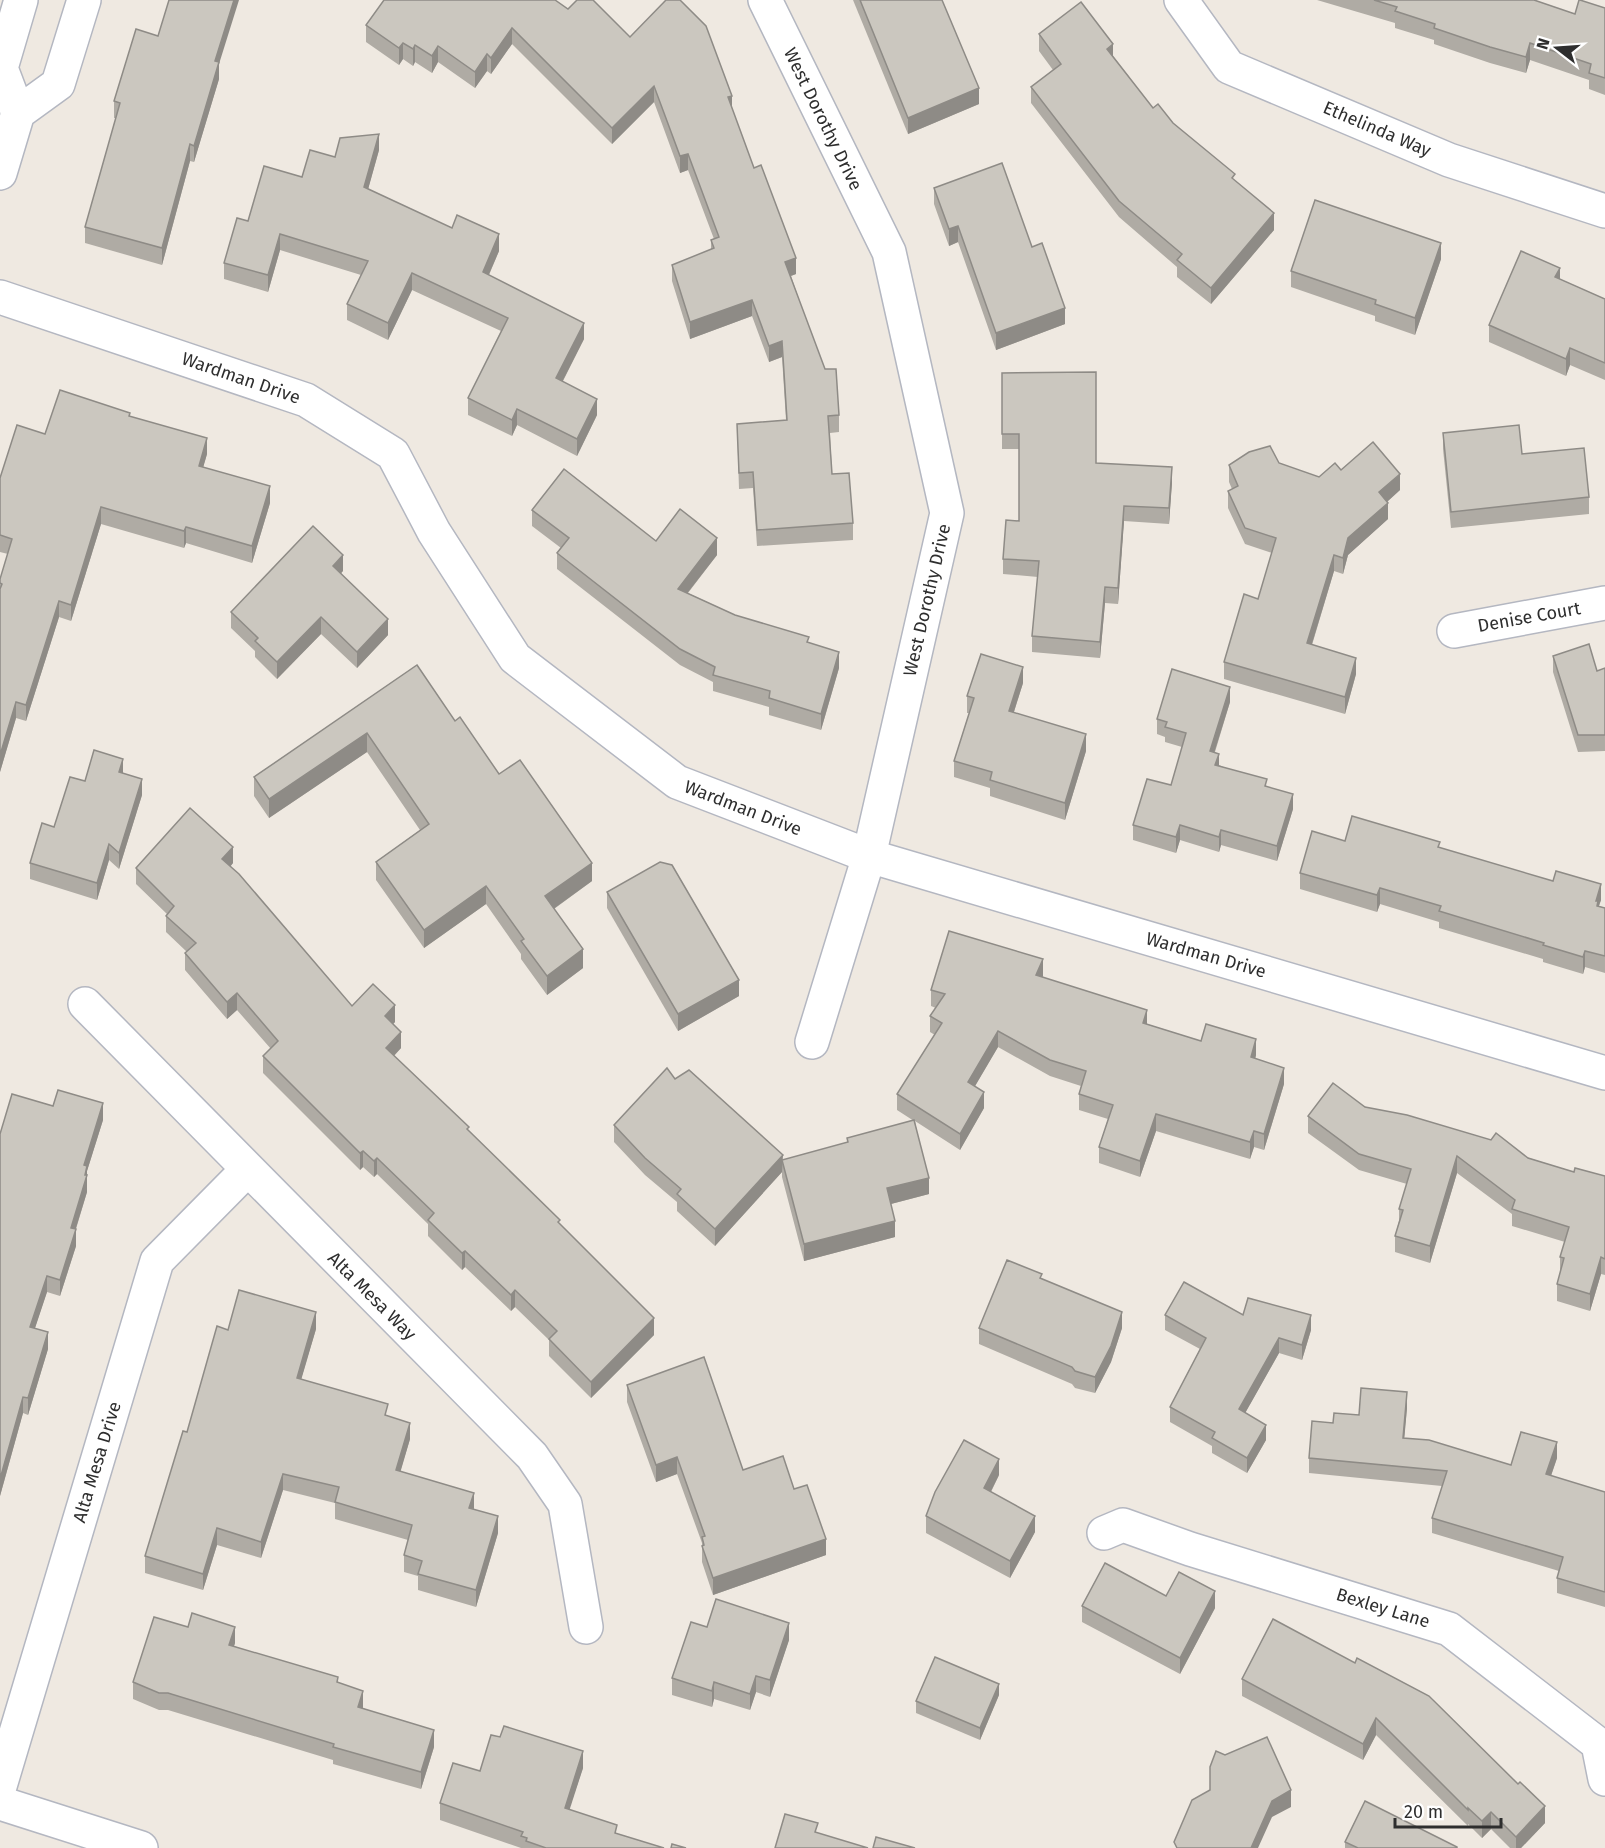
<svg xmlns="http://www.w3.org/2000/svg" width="1605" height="1848" font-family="'Fira Sans',sans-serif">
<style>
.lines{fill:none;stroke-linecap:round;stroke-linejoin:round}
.minor-casing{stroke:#b4b7c1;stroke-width:36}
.tertiary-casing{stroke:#b4b7c1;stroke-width:36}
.minor{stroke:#fff;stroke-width:33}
.tertiary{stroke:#fff;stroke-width:33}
.wall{fill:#afaba4}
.shaded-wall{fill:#8e8b86}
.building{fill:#cbc7bf;stroke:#8e8b86;stroke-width:1.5}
.labels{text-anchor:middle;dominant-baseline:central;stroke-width:4.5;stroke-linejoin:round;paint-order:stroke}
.street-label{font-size:18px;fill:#2e2e2e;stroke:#fff}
</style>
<rect width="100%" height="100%" fill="#efe9e1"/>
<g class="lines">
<defs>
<g id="minor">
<path d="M 765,0 L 889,252 L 947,513 L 869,856 L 812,1042"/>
<path d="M 1181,0 L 1229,67 L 1449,160 L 1605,211"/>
<path d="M 0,297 L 306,400 L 393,454 L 434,532 L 515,658 L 677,782 L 869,856 L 1605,1073"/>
<path d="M 1454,631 L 1605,603"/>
<path d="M 85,1004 L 532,1456 L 565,1504 L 586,1627"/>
<path d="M 1104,1533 L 1123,1525 L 1190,1549 L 1449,1629 L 1598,1744 L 1605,1779"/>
<path d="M 0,1786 L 157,1261 L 247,1170"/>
</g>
<g id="tertiary">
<path d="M 18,113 L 1,68 L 21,0"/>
<path d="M 0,173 L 18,113 L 58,84 L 84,0"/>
<path d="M 0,1803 L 141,1848"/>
</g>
</defs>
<use href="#minor" class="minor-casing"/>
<use href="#tertiary" class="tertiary-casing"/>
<use href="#minor" class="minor"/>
<use href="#tertiary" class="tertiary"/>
</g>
<g class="wall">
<path d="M 853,0 L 942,0 L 979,104 L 908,134 Z"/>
<path d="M 1317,0 L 1534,0 L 1575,14 L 1605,8 L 1605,95 L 1589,89 L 1589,80 L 1530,60 L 1526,73 L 1490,63 L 1434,44 L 1434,40 L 1395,28 L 1395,23 Z"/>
<path d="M 568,9 L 630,37 L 732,109 L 754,168 L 796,274 L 791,276 L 839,415 L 839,432 L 830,433 L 832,474 L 853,523 L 853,540 L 757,546 L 753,488 L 739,489 L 737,424 L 786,420 L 782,357 L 769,362 L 752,316 L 690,339 L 672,281 L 672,265 L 711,250 L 711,240 L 714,239 L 688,170 L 680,173 L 654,102 L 612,144 L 512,44 L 491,74 L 487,71 L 475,88 L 438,62 L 432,73 L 415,62 L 413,66 L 403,59 L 399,65 L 366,42 L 366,25 Z"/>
<path d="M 1039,34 L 1113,56 L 1153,108 L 1173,123 L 1235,181 L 1274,230 L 1211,304 L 1177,277 L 1177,267 L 1119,217 L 1031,103 L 1031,87 L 1053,70 L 1039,51 Z"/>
<path d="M 219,64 L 219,79 L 194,162 L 190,161 L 162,265 L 85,243 L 85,227 L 116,118 L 114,118 L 114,101 Z"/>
<path d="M 379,150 L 368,189 L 499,251 L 489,275 L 584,339 L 563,381 L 597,415 L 577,456 L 517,425 L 512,436 L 468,415 L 468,398 L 501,331 L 412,290 L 388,340 L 347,320 L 347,304 L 361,275 L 280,250 L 268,292 L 224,279 L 224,263 L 248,221 L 302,177 L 335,157 Z"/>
<path d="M 934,188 L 1032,247 L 1065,324 L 996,350 L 958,242 L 949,246 L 934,204 Z"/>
<path d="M 1441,259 L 1415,335 L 1375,321 L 1375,316 L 1291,287 L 1291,271 Z"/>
<path d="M 1560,279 L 1605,299 L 1605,380 L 1570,365 L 1566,376 L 1489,342 L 1489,325 Z"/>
<path d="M 1002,373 L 1096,463 L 1172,482 L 1169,524 L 1124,521 L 1118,604 L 1105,603 L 1100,658 L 1032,652 L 1032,636 L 1038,577 L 1003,574 L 1003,559 L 1019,521 L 1019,449 L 1002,449 Z"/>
<path d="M 130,416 L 207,454 L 203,467 L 270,503 L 252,563 L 186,543 L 184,548 L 101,524 L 71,621 L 59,617 L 26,721 L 16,718 L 0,772 L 0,579 L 8,554 L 0,552 L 0,478 L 45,434 Z"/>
<path d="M 1443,433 L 1522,454 L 1589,497 L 1589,514 L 1451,528 L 1443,449 Z"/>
<path d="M 1279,463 L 1319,477 L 1341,470 L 1400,490 L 1387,502 L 1388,519 L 1348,555 L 1343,574 L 1334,571 L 1312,645 L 1356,674 L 1345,714 L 1224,679 L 1224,662 L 1258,599 L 1272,553 L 1245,544 L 1228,508 L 1228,491 L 1232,489 L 1229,482 L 1229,465 Z"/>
<path d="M 532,510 L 656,541 L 717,555 L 688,593 L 735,615 L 809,643 L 839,668 L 821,730 L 769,715 L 769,707 L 713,691 L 713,682 L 680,665 L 557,569 L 557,553 L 561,548 L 532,526 Z"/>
<path d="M 343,571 L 341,573 L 388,635 L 357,668 L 321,634 L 277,679 L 255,657 L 255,651 L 231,628 L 231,612 Z"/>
<path d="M 1553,656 L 1597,671 L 1605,668 L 1605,751 L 1578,752 L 1553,672 Z"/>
<path d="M 417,665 L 455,721 L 499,774 L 592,881 L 554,909 L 583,968 L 547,995 L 521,959 L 521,954 L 486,904 L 424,948 L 376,880 L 376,862 L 420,830 L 367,752 L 269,818 L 254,796 L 254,777 Z"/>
<path d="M 1023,683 L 1014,712 L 1086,751 L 1065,820 L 990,796 L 990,788 L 954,777 L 954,761 L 969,713 L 967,713 L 967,696 Z"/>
<path d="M 1230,702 L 1215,752 L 1219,765 L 1267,786 L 1293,809 L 1277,861 L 1221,845 L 1219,852 L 1180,840 L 1176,853 L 1133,840 L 1133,825 L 1171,785 L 1182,747 L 1165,742 L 1165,737 L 1157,734 L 1157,719 Z"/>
<path d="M 123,773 L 142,795 L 119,869 L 109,860 L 97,900 L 30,879 L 30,863 L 85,781 Z"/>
<path d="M 1345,841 L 1440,848 L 1601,900 L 1599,906 L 1605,908 L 1605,973 L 1585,967 L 1583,974 L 1543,962 L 1543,959 L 1439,928 L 1439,922 L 1380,904 L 1377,912 L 1300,889 L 1300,873 Z"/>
<path d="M 233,863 L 230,867 L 352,1006 L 395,1022 L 393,1024 L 401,1048 L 394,1056 L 560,1225 L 654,1335 L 591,1398 L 549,1356 L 549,1340 L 515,1307 L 511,1311 L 465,1267 L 462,1270 L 428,1236 L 428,1224 L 377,1174 L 374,1177 L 363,1167 L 360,1170 L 263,1073 L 263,1056 L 271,1049 L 237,1010 L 227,1019 L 185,970 L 185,953 L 187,952 L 166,932 L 166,916 L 167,914 L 136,884 L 136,868 Z"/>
<path d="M 607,892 L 739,996 L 678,1031 L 607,908 Z"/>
<path d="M 1043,976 L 1042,977 L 1147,1024 L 1201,1041 L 1256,1055 L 1255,1059 L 1284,1084 L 1264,1150 L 1254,1147 L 1250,1159 L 1156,1131 L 1140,1177 L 1099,1163 L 1099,1147 L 1108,1119 L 1079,1110 L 1079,1094 L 1081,1086 L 1050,1076 L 998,1047 L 975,1086 L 984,1108 L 960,1150 L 915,1121 L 929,1194 L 891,1204 L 895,1237 L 804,1261 L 782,1177 L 782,1172 L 715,1246 L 677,1211 L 677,1202 L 645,1175 L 614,1142 L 614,1125 L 675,1079 L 783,1160 L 847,1143 L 847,1138 L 914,1121 L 897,1110 L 897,1094 L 935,1035 L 930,1032 L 930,1016 L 936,1008 L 931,1006 L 931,990 Z"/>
<path d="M 53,1106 L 103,1120 L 87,1171 L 87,1192 L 76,1229 L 76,1246 L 60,1296 L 47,1292 L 35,1328 L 48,1349 L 28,1415 L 23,1413 L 0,1496 L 0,1134 Z"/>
<path d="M 1365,1107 L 1574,1172 L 1605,1176 L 1605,1275 L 1601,1274 L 1590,1311 L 1557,1301 L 1557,1284 L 1560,1273 L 1560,1257 L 1565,1242 L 1512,1226 L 1512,1214 L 1457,1173 L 1430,1263 L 1395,1252 L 1395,1236 L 1399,1221 L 1399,1209 L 1407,1184 L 1359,1170 L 1308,1133 L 1308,1116 Z"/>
<path d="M 1042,1279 L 1122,1328 L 1111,1362 L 1095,1393 L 1075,1388 L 1072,1384 L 979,1344 L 979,1328 Z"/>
<path d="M 1165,1315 L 1243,1315 L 1311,1330 L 1302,1360 L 1279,1353 L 1245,1413 L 1266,1440 L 1247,1473 L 1212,1453 L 1212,1446 L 1170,1422 L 1170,1407 L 1200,1349 L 1165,1330 Z"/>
<path d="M 316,1329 L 301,1379 L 388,1416 L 410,1439 L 400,1472 L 474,1509 L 498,1533 L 476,1607 L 418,1590 L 418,1576 L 404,1572 L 404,1555 L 408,1540 L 335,1519 L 335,1503 L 283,1490 L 261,1558 L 217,1545 L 203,1590 L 145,1573 L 145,1556 L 187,1432 L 228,1330 Z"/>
<path d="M 627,1385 L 743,1470 L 794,1489 L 826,1555 L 713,1595 L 702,1562 L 702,1543 L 677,1474 L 656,1482 L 627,1402 Z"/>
<path d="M 1407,1408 L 1404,1438 L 1511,1465 L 1557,1458 L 1551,1476 L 1605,1492 L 1605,1607 L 1557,1593 L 1557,1578 L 1559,1571 L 1432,1533 L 1432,1518 L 1442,1486 L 1309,1473 L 1309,1458 L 1333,1423 L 1359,1415 Z"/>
<path d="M 999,1475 L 991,1492 L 1035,1532 L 1010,1578 L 926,1533 L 926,1516 Z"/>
<path d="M 1166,1596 L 1215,1608 L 1180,1674 L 1082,1622 L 1082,1606 Z"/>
<path d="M 1273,1619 L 1545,1823 L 1521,1848 L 1510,1848 L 1491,1829 L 1482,1838 L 1468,1824 L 1468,1826 L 1376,1735 L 1363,1760 L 1242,1696 L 1242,1679 Z"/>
<path d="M 707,1627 L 789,1640 L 770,1697 L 756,1692 L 750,1710 L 714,1699 L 712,1707 L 672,1695 L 672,1678 Z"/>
<path d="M 235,1643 L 234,1646 L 338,1683 L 363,1707 L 363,1708 L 434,1747 L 421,1789 L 333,1764 L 333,1760 L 168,1710 L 159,1710 L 133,1699 L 133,1682 Z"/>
<path d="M 999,1695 L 980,1740 L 916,1713 L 916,1701 Z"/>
<path d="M 583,1768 L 569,1809 L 617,1834 L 664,1848 L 521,1848 L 440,1820 L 440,1803 L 480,1771 Z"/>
<path d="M 1345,1842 L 1457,1848 L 1345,1848 Z"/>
</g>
<g class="shaded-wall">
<path d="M 234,0 L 239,0 L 219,64 L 219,79 L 194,162 L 194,146 L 215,61 Z"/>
<path d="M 512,28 L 512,44 L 491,74 L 491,58 Z"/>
<path d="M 403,43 L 403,59 L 399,65 L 399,48 Z"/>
<path d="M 1530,43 L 1530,60 L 1526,73 L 1526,57 Z"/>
<path d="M 1113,44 L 1113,61 L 1107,49 Z"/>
<path d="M 415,45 L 415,62 L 413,66 L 413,49 Z"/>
<path d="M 438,46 L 438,62 L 432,73 L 432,56 Z"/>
<path d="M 487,54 L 487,71 L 475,88 L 475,72 Z"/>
<path d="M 654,86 L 654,102 L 612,144 L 612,128 Z"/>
<path d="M 979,88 L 979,104 L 908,134 L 908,118 Z"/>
<path d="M 732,96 L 732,112 L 728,97 Z"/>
<path d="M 379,134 L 379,150 L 364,204 L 364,187 Z"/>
<path d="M 190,144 L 190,161 L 162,265 L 162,248 Z"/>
<path d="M 688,154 L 688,170 L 680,173 L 680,156 Z"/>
<path d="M 1274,213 L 1274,230 L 1211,304 L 1211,288 Z"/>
<path d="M 958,226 L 958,242 L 949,246 L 949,229 Z"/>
<path d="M 280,234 L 280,250 L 268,292 L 268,275 Z"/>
<path d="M 499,234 L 499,251 L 483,288 L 483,272 Z"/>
<path d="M 1441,243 L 1441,259 L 1415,335 L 1415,318 Z"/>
<path d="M 796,258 L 796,274 L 785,278 L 785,262 Z"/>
<path d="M 1560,268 L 1560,284 L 1555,277 Z"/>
<path d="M 412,273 L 412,290 L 388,340 L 388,323 Z"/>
<path d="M 752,300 L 752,316 L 690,339 L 690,322 Z"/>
<path d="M 1065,308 L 1065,324 L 996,350 L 996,333 Z"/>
<path d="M 584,323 L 584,339 L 556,394 L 556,378 Z"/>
<path d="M 782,341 L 782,357 L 769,362 L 769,346 Z"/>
<path d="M 1570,348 L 1570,365 L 1566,376 L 1566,359 Z"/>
<path d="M 597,399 L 597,415 L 577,456 L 577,439 Z"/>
<path d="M 517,409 L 517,425 L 512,436 L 512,420 Z"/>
<path d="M 207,438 L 207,454 L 199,482 L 199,466 Z"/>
<path d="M 1172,467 L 1172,482 L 1169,524 L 1169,508 Z"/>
<path d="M 1400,474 L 1400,490 L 1379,509 L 1379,492 Z"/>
<path d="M 270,486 L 270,503 L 252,563 L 252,546 Z"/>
<path d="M 1388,503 L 1388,519 L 1348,555 L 1343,574 L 1343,558 L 1348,538 Z"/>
<path d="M 1124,506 L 1124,521 L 1118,604 L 1118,588 Z"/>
<path d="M 101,507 L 101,524 L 71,621 L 71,605 Z"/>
<path d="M 186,527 L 186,543 L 184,548 L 184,531 Z"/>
<path d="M 717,538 L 717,555 L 678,605 L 678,589 Z"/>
<path d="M 343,555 L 343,571 L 333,582 L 333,566 Z"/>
<path d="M 1334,555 L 1334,571 L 1307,660 L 1307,643 Z"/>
<path d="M 1105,587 L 1105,603 L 1100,658 L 1100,642 Z"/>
<path d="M 59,601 L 59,617 L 26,721 L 26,705 Z"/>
<path d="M 321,617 L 321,634 L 277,679 L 277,662 Z"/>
<path d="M 388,619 L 388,635 L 357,668 L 357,652 Z"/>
<path d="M 839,652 L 839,668 L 821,730 L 821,714 Z"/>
<path d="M 1356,658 L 1356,674 L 1345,714 L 1345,697 Z"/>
<path d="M 1023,667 L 1023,683 L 1009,727 L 1009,711 Z"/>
<path d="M 1230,687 L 1230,702 L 1210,766 L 1210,751 Z"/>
<path d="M 16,702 L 16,718 L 0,772 L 0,755 Z"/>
<path d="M 367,733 L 367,752 L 269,818 L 269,799 Z"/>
<path d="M 1086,734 L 1086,751 L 1065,820 L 1065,803 Z"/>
<path d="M 1219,754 L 1219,769 L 1215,765 Z"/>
<path d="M 123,759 L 123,775 L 119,772 Z"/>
<path d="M 142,779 L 142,795 L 119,869 L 119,853 Z"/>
<path d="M 1293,794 L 1293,809 L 1277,861 L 1277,846 Z"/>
<path d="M 1180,825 L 1180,840 L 1176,853 L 1176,837 Z"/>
<path d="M 1221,830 L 1221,845 L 1219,852 L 1219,837 Z"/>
<path d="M 109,844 L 109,860 L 97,900 L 97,883 Z"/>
<path d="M 233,847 L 233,863 L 222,876 L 222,859 Z"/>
<path d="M 592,863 L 592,881 L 545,915 L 545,896 Z"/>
<path d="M 1601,884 L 1601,900 L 1598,908 L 1596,901 Z"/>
<path d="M 486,886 L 486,904 L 424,948 L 424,930 Z"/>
<path d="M 1380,888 L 1380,904 L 1377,912 L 1377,895 Z"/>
<path d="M 583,949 L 583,968 L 547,995 L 547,976 Z"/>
<path d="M 1585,951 L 1585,967 L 1583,974 L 1583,957 Z"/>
<path d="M 1043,959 L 1043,976 L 1036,991 L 1036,975 Z"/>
<path d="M 739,980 L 739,996 L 678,1031 L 678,1014 Z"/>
<path d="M 237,993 L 237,1010 L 227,1019 L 227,1002 Z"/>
<path d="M 395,1005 L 395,1022 L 385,1032 L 385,1016 Z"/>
<path d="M 1147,1010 L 1147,1026 L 1143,1023 Z"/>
<path d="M 998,1031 L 998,1047 L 968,1098 L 968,1082 Z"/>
<path d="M 401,1032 L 401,1048 L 386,1064 L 386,1048 Z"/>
<path d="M 1256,1039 L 1256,1055 L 1251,1074 L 1251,1057 Z"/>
<path d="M 1284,1068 L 1284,1084 L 1264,1150 L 1264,1134 Z"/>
<path d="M 984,1092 L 984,1108 L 960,1150 L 960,1134 Z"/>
<path d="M 103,1103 L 103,1120 L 87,1171 L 87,1192 L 71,1244 L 71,1228 L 84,1165 Z"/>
<path d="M 1156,1114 L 1156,1131 L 1140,1177 L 1140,1161 Z"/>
<path d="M 1254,1131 L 1254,1147 L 1250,1159 L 1250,1142 Z"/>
<path d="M 363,1151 L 363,1167 L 360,1170 L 360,1153 Z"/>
<path d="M 783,1155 L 782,1172 L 715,1246 L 715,1229 Z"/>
<path d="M 1457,1156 L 1457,1173 L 1430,1263 L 1430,1246 Z"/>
<path d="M 377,1158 L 377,1174 L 374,1177 L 374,1161 Z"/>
<path d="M 929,1178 L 929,1194 L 887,1205 L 887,1188 Z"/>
<path d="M 895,1221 L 895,1237 L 804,1261 L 804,1244 Z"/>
<path d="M 76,1229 L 76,1246 L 60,1296 L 60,1280 Z"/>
<path d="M 465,1251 L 465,1267 L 462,1270 L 462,1253 Z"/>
<path d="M 1601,1257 L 1601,1274 L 1590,1311 L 1590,1294 Z"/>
<path d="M 47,1276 L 47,1292 L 30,1343 L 30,1327 Z"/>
<path d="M 515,1290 L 515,1307 L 511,1311 L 511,1295 Z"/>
<path d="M 316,1312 L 316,1329 L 297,1394 L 297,1378 Z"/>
<path d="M 1122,1312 L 1122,1328 L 1111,1362 L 1095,1393 L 1095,1377 Z"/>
<path d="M 1311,1315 L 1311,1330 L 1302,1360 L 1302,1345 Z"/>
<path d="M 654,1318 L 654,1335 L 591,1398 L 591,1382 Z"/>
<path d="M 48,1332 L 48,1349 L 28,1415 L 28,1398 Z"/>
<path d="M 1279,1338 L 1279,1353 L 1239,1424 L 1239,1409 Z"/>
<path d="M 1407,1392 L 1407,1408 L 1403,1453 L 1403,1438 Z"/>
<path d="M 23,1397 L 23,1413 L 0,1496 L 0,1479 Z"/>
<path d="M 410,1423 L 410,1439 L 396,1487 L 396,1470 Z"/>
<path d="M 1266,1425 L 1266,1440 L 1247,1473 L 1247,1458 Z"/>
<path d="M 1557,1442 L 1557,1458 L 1546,1490 L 1546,1474 Z"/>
<path d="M 677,1457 L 677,1474 L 656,1482 L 656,1465 Z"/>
<path d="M 999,1459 L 999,1475 L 984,1505 L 984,1488 Z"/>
<path d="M 283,1474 L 283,1490 L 261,1558 L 261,1542 Z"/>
<path d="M 474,1493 L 474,1509 L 469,1508 Z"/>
<path d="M 498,1516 L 498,1533 L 476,1607 L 476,1590 Z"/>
<path d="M 1035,1516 L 1035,1532 L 1010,1578 L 1010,1561 Z"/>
<path d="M 217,1528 L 217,1545 L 203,1590 L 203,1574 Z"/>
<path d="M 826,1539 L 826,1555 L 713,1595 L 713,1578 Z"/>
<path d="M 1215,1591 L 1215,1608 L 1180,1674 L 1180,1658 Z"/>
<path d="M 789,1623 L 789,1640 L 770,1697 L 770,1680 Z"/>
<path d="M 235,1627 L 235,1643 L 229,1661 L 229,1645 Z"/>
<path d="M 756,1676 L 756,1692 L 750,1710 L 750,1694 Z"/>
<path d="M 714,1682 L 714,1699 L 712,1707 L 712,1691 Z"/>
<path d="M 999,1684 L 999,1695 L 980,1740 L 980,1728 Z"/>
<path d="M 363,1691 L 363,1707 L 358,1724 L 358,1707 Z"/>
<path d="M 1376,1718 L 1376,1735 L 1363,1760 L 1363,1744 Z"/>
<path d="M 434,1730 L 434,1747 L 421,1789 L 421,1772 Z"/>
<path d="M 583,1751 L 583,1768 L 565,1824 L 565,1808 Z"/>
<path d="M 1291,1790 L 1291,1807 L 1272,1817 L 1258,1848 L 1251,1848 L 1272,1801 Z"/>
<path d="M 1545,1806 L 1545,1823 L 1521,1848 L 1516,1848 L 1516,1837 Z"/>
<path d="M 1491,1812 L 1491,1829 L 1482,1838 L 1482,1821 Z"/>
</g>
<g class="building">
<path d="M 169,0 L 234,0 L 215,61 L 219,62 L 194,146 L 190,144 L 162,248 L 85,227 L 120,103 L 114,101 L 136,29 L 158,36 Z"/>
<path d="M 384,0 L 555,0 L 568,9 L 577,0 L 593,0 L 630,37 L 666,0 L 680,0 L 706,26 L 732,96 L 728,97 L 754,168 L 761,165 L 796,258 L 785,262 L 825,369 L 836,369 L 839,415 L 828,416 L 832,474 L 849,473 L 853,523 L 757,530 L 753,472 L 739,473 L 737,424 L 787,420 L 782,341 L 769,346 L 752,300 L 690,322 L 672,265 L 714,248 L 711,240 L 719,237 L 688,154 L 680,156 L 654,86 L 612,128 L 512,28 L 491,58 L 487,54 L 475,72 L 438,46 L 432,56 L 415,45 L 413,49 L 403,43 L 399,48 L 366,25 Z"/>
<path d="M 860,0 L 942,0 L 979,88 L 908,118 Z"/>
<path d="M 1374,0 L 1534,0 L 1575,14 L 1579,0 L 1580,0 L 1605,8 L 1605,78 L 1589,73 L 1591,64 L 1530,43 L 1526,57 L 1490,47 L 1434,28 L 1435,24 L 1395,11 L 1397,7 Z"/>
<path d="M 1081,2 L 1113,44 L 1107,49 L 1153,108 L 1158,104 L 1173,123 L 1235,174 L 1232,178 L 1274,213 L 1211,288 L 1177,260 L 1182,254 L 1119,201 L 1031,87 L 1061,64 L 1039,34 Z"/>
<path d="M 379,134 L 364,187 L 452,228 L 457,215 L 499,234 L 483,272 L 584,323 L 556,378 L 597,399 L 577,439 L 517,409 L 512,420 L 468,398 L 508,318 L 412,273 L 388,323 L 347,304 L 368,261 L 280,234 L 268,275 L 224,263 L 237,218 L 248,221 L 264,166 L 302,177 L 310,150 L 335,157 L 340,138 Z"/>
<path d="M 1002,163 L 1032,247 L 1042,243 L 1065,308 L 996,333 L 958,226 L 949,229 L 934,188 Z"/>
<path d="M 1315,200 L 1441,243 L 1415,318 L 1375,304 L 1376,300 L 1291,271 Z"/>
<path d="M 1521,251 L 1560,268 L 1555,277 L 1605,299 L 1605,363 L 1570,348 L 1566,359 L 1489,325 Z"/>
<path d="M 1096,372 L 1096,463 L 1172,467 L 1169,508 L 1124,506 L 1118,588 L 1105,587 L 1100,642 L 1032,636 L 1039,561 L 1003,559 L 1006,520 L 1019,521 L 1019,434 L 1002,434 L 1002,373 Z"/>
<path d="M 60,390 L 130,413 L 129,416 L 207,438 L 199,466 L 270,486 L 252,546 L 186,527 L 184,531 L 101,507 L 71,605 L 59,601 L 26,705 L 16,702 L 0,755 L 0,589 L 2,584 L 0,583 L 0,579 L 12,539 L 0,535 L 0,478 L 17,425 L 45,434 Z"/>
<path d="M 1519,425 L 1522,454 L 1584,448 L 1589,497 L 1451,512 L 1443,433 Z"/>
<path d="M 1373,442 L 1400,474 L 1379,492 L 1388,503 L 1348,538 L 1343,558 L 1334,555 L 1307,643 L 1356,658 L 1345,697 L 1224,662 L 1244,594 L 1258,599 L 1276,538 L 1245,528 L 1228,491 L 1238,486 L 1229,465 L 1249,452 L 1270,446 L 1279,463 L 1319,477 L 1335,463 L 1341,470 Z"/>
<path d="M 564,469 L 656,541 L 680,509 L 717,538 L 678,589 L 735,615 L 809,637 L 807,642 L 839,652 L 821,714 L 769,698 L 770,691 L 713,675 L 715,667 L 680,649 L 557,553 L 569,538 L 532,510 Z"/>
<path d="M 313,526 L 343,555 L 333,566 L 388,619 L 357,652 L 321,617 L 277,662 L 255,641 L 258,638 L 231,612 Z"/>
<path d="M 1589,644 L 1597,671 L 1605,668 L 1605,735 L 1578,735 L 1553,656 Z"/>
<path d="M 981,654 L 1023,667 L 1009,711 L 1086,734 L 1065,803 L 990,780 L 992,772 L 954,761 L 974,698 L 967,696 Z"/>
<path d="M 417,665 L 455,721 L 460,717 L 499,774 L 520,760 L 592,863 L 545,896 L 583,949 L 547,976 L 521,941 L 524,939 L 486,886 L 424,930 L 376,862 L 429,824 L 367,733 L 269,799 L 254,777 Z"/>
<path d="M 1172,669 L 1230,687 L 1210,751 L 1219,754 L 1215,765 L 1267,779 L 1265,786 L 1293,794 L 1277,846 L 1221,830 L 1219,837 L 1180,825 L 1176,837 L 1133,825 L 1147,779 L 1171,785 L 1186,733 L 1165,727 L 1167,722 L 1157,719 Z"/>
<path d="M 94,750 L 123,759 L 119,772 L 142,779 L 119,853 L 109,844 L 97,883 L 30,863 L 42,823 L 54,827 L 70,777 L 85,781 Z"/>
<path d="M 190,808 L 233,847 L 222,859 L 239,874 L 352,1006 L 373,984 L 395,1005 L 385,1016 L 401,1032 L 386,1048 L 469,1127 L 467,1129 L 560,1220 L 558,1222 L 654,1318 L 591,1382 L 549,1339 L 557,1331 L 515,1290 L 511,1295 L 465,1251 L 462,1253 L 428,1220 L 434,1213 L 377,1158 L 374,1161 L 363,1151 L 360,1153 L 263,1056 L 278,1041 L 237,993 L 227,1002 L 185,953 L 196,943 L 166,916 L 174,906 L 136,868 Z"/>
<path d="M 1352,816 L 1440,842 L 1438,847 L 1553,881 L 1556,871 L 1601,884 L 1596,901 L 1598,901 L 1597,906 L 1605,908 L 1605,956 L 1585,951 L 1583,957 L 1543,945 L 1544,943 L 1439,911 L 1441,906 L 1380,888 L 1377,895 L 1300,873 L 1312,831 L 1345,841 Z"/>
<path d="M 660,862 L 672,865 L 739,980 L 678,1014 L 607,892 Z"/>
<path d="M 949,931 L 1043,959 L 1036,975 L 1147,1010 L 1143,1023 L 1201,1041 L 1206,1024 L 1256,1039 L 1251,1057 L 1284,1068 L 1264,1134 L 1254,1131 L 1250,1142 L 1156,1114 L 1140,1161 L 1099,1147 L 1113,1105 L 1079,1094 L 1086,1071 L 1050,1060 L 998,1031 L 968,1082 L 984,1092 L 960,1134 L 897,1094 L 942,1023 L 930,1016 L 945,994 L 931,990 Z"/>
<path d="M 667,1068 L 675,1079 L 689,1070 L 783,1155 L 715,1229 L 677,1194 L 681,1189 L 645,1158 L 614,1125 Z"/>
<path d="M 1333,1083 L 1365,1107 L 1407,1115 L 1491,1140 L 1496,1133 L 1528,1158 L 1574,1172 L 1575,1168 L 1605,1176 L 1605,1259 L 1601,1257 L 1590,1294 L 1557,1284 L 1564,1258 L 1560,1257 L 1569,1227 L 1512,1209 L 1515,1200 L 1457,1156 L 1430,1246 L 1395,1236 L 1403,1210 L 1399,1209 L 1411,1169 L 1359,1154 L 1308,1116 Z"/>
<path d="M 58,1090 L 103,1103 L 84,1165 L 87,1166 L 85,1175 L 87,1175 L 71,1228 L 76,1229 L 60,1280 L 47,1276 L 30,1327 L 48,1332 L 28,1398 L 23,1397 L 0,1479 L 0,1134 L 12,1094 L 53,1106 Z"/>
<path d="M 914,1120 L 929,1178 L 887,1188 L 895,1221 L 804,1244 L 782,1160 L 848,1142 L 847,1138 Z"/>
<path d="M 1007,1260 L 1042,1274 L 1040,1278 L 1122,1312 L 1111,1346 L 1095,1377 L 1075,1371 L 1072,1367 L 979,1328 Z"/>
<path d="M 1184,1282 L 1243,1315 L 1248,1298 L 1311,1315 L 1302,1345 L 1279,1338 L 1239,1409 L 1266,1425 L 1247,1458 L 1212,1438 L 1215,1432 L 1170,1407 L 1206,1338 L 1165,1315 Z"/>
<path d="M 239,1290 L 316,1312 L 297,1378 L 388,1404 L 385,1415 L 410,1423 L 396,1470 L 474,1493 L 469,1508 L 498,1516 L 476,1590 L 418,1574 L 422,1561 L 404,1555 L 412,1525 L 335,1502 L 339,1487 L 283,1474 L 261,1542 L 217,1528 L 203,1574 L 145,1556 L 183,1431 L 187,1432 L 217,1326 L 228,1330 Z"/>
<path d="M 704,1357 L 743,1470 L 783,1456 L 794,1489 L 807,1485 L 826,1539 L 713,1578 L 702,1546 L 704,1545 L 702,1537 L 705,1536 L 677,1457 L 656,1465 L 627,1385 Z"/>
<path d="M 1361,1388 L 1407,1392 L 1403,1438 L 1429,1440 L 1511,1465 L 1521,1432 L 1557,1442 L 1546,1474 L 1605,1492 L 1605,1592 L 1557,1578 L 1563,1557 L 1432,1518 L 1447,1471 L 1309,1458 L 1312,1421 L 1333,1423 L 1334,1413 L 1359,1415 Z"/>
<path d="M 964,1440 L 999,1459 L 984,1488 L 1035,1516 L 1010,1561 L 926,1516 L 935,1492 Z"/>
<path d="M 1105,1563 L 1166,1596 L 1179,1572 L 1215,1591 L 1180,1658 L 1082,1606 Z"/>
<path d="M 716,1599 L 789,1623 L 770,1680 L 756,1676 L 750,1694 L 714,1682 L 712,1691 L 672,1678 L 691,1622 L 707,1627 Z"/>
<path d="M 192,1613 L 235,1627 L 229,1645 L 338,1677 L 337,1682 L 363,1691 L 358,1707 L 434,1730 L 421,1772 L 333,1747 L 334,1744 L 168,1693 L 159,1693 L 133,1682 L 154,1617 L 188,1627 Z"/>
<path d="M 1273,1619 L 1355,1663 L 1357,1658 L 1429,1696 L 1518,1784 L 1520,1782 L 1545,1806 L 1516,1837 L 1491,1812 L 1482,1821 L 1468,1808 L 1468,1810 L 1376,1718 L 1363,1744 L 1242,1679 Z"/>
<path d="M 935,1657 L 999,1684 L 980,1728 L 916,1701 Z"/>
<path d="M 504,1726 L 583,1751 L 565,1808 L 617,1825 L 615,1833 L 664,1848 L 546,1848 L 526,1841 L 527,1838 L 521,1836 L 523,1832 L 440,1803 L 453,1763 L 480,1771 L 491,1735 L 500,1737 Z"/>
<path d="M 1267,1737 L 1291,1790 L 1272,1801 L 1251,1848 L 1177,1848 L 1174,1842 L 1192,1800 L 1210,1790 L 1210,1767 L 1216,1751 L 1225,1755 Z"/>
<path d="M 1365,1801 L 1457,1847 L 1457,1848 L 1358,1848 L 1345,1842 Z"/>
<path d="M 785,1814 L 818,1823 L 815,1832 L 868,1848 L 775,1848 Z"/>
<path d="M 876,1837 L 915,1848 L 873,1848 Z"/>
<path d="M 672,1844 L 686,1848 L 671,1848 Z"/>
</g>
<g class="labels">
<g class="street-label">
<text transform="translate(823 119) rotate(64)">West Dorothy Drive</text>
<text transform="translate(1377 129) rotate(23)">Ethelinda Way</text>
<text transform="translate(241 378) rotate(19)">Wardman Drive</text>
<text transform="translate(927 600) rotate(-77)">West Dorothy Drive</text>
<text transform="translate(1529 617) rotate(-10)">Denise Court</text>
<text transform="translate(743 808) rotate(21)">Wardman Drive</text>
<text transform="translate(1206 955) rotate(16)">Wardman Drive</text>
<text transform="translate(372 1296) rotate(45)">Alta Mesa Way</text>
<text transform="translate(97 1462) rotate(-73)">Alta Mesa Drive</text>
<text transform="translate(1383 1608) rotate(17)">Bexley Lane</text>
</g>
</g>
<g transform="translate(1557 48) rotate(287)" stroke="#ffffff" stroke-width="4.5" paint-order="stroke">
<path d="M0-4.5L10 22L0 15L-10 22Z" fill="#2e2e2e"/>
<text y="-9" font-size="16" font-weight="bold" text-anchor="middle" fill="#2e2e2e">N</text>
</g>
<path d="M1395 1818v9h106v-9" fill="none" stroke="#2e2e2e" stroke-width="3"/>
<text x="1404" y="1818" font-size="18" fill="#2e2e2e" stroke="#ffffff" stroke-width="4.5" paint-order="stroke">20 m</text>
</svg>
